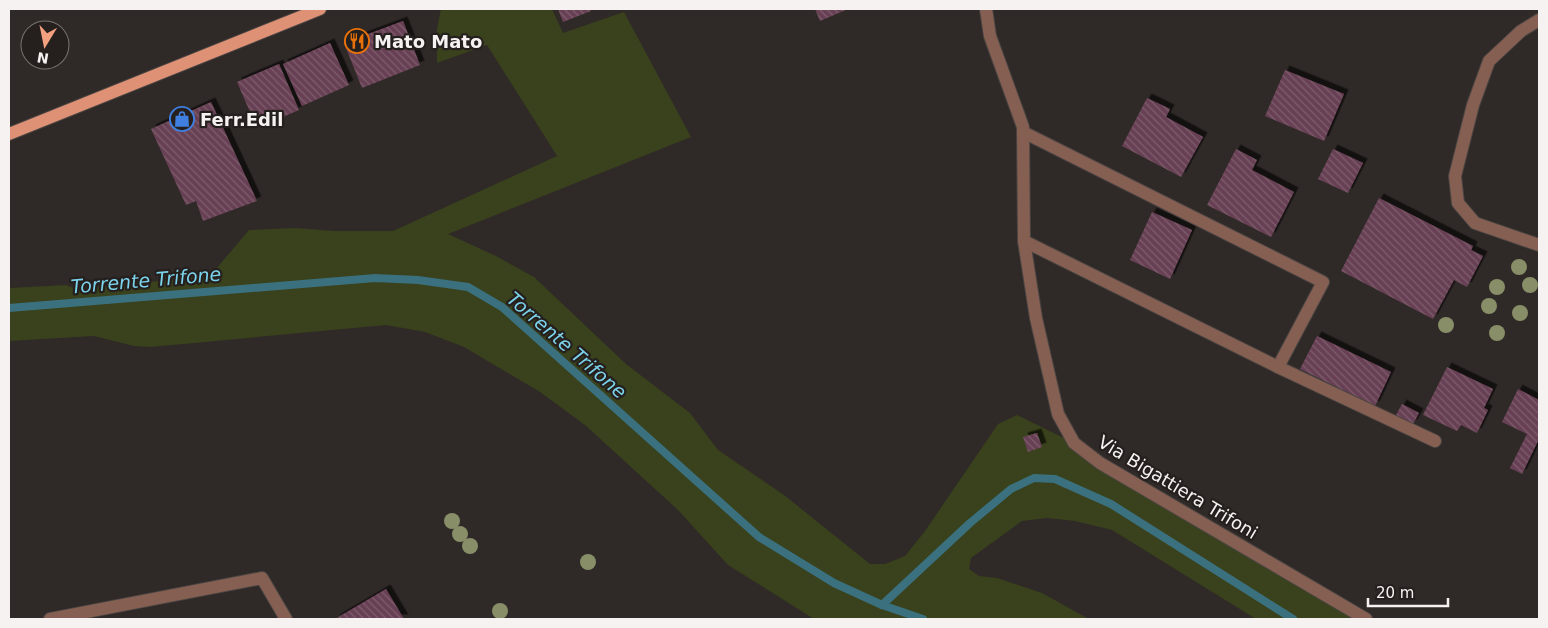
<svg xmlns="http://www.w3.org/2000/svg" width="1548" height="628" font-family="'DejaVu Sans',sans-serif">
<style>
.green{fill:#39421c}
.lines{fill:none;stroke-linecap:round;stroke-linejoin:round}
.stream{stroke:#3b707f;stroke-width:8}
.building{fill:url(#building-back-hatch);filter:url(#shadow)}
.minor-casing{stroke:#4b4543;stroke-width:14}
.primary-casing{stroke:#4b4543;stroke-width:14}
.minor{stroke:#855f51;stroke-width:12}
.primary{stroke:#df9175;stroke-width:12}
.tree{fill:#888f68}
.labels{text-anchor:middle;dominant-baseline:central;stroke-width:4.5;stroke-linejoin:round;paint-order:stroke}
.poi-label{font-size:18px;font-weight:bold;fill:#f6f2f1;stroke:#25201e;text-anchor:start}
.street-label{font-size:18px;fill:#f6f2f1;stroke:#25201e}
.water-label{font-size:19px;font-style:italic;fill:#7cd3ec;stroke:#25201e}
</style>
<defs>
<pattern id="building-back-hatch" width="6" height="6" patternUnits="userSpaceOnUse" patternTransform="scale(1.25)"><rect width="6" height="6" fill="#684154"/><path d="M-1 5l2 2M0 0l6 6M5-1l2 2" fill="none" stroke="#7e5d6d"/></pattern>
<filter id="shadow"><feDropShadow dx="4.5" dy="-4.5" stdDeviation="0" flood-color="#0009"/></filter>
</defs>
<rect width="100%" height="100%" fill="#2f2927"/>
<path class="green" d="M 441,9 L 552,9 L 563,33 L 624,12 L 691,137 L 448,234 L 496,256 L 534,277 L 626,364 L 690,413 L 718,450 L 784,495 L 870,564 L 885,564 L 905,556 L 925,531 L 998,424 L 1017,415 L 1074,443 L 1366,619 L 1256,619 L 1112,530 L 1075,521 L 1047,518 L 1022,521 L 971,558 L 969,569 L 979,576 L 997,578 L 1042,593 L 1089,619 L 814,619 L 728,565 L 678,510 L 585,425 L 540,392 L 464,347 L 425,332 L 386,325 L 151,347 L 134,346 L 94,336 L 9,341 L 9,288 L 66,285 L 76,289 L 210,276 L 249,230 L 296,228 L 334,231 L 393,231 L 557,156 L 487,45 L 437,63 L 437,29 Z"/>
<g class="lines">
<g class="stream">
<path d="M 9,308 L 375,278 L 418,280 L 468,287 L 502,307 L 759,537 L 834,583 L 882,605 L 923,619"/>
<path d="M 882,605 L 970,523 L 1011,489 L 1034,478 L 1055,479 L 1111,504 L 1293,619"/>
</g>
</g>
<g class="building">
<path d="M 558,9 L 590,9 L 591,11 L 563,22 Z"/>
<path d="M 815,9 L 848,9 L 820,21 Z"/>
<path d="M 403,21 L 420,65 L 362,88 L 344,43 Z"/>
<path d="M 330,43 L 349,85 L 302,106 L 283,64 Z"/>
<path d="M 279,64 L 299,110 L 257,128 L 237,82 Z"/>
<path d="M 1285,70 L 1344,94 L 1324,141 L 1265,116 Z"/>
<path d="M 1147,98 L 1170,109 L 1166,117 L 1203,137 L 1181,177 L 1122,146 Z"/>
<path d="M 211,102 L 257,201 L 203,221 L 196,201 L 186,205 L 151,129 Z"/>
<path d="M 1236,149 L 1257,160 L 1252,170 L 1294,192 L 1271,237 L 1207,205 Z"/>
<path d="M 1333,149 L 1363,163 L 1348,193 L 1318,179 Z"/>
<path d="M 1379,198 L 1473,246 L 1471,250 L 1483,256 L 1467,287 L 1454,280 L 1433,319 L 1341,271 Z"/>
<path d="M 1152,212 L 1192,230 L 1170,279 L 1130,260 Z"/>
<path d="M 1317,336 L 1391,372 L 1375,406 L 1300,369 Z"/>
<path d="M 1447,367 L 1493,389 L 1484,408 L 1488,410 L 1477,433 L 1461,425 L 1457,431 L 1423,415 Z"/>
<path d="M 1518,389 L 1539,400 L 1539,439 L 1522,474 L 1510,468 L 1527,434 L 1502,422 Z"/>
<path d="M 1402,404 L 1419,413 L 1413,424 L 1396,415 Z"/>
<path d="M 1037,433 L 1042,447 L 1028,452 L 1023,437 Z"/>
<path d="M 386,589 L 404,619 L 335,619 Z"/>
</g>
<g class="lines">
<defs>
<g id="minor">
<path d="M 986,9 L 990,36 L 1023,127 L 1024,241 L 1036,318 L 1058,414 L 1074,443 L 1100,463 L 1366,619"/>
<path d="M 1539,20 L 1521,31 L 1489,61 L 1473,105 L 1455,176 L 1458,203 L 1475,223 L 1539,245"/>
<path d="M 1023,132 L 1323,282 L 1278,367"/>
<path d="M 1024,241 L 1278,367 L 1435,441"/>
<path d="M 50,619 L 262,578 L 286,619"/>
</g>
<path id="primary" d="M 9,134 L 320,9"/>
</defs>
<use href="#minor" class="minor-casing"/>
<use href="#primary" class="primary-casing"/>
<use href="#minor" class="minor"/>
<use href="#primary" class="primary"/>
</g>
<g class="tree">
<circle cx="1519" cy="267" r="8"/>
<circle cx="1530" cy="285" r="8"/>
<circle cx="1497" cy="287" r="8"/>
<circle cx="1489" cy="306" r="8"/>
<circle cx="1520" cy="313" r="8"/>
<circle cx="1446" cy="325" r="8"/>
<circle cx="1497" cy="333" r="8"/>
<circle cx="452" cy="521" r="8"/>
<circle cx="460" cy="534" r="8"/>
<circle cx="470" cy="546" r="8"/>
<circle cx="588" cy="562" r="8"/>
<circle cx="500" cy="611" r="8"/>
</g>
<defs>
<symbol id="restaurant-ring" viewBox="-11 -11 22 22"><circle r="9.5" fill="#25201e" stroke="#e8710a" stroke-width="1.5"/><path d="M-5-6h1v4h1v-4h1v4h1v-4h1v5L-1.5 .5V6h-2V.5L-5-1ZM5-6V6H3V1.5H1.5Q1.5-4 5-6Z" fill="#e8710a"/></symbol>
<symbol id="shop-ring" viewBox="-11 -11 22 22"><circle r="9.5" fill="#25201e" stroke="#3f7fe0" stroke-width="1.5"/><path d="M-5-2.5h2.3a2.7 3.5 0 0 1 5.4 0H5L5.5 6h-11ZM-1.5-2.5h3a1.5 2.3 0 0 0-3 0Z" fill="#3f7fe0"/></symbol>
</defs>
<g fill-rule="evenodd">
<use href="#restaurant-ring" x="343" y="27" width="28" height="28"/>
<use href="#shop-ring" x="168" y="105" width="28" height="28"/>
</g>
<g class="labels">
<g class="poi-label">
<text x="374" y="41">Mato Mato</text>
<text x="200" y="119">Ferr.Edil</text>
</g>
<g class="street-label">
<text transform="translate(1178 487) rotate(31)">Via Bigattiera Trifoni</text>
</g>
<g class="water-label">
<text transform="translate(146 280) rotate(-5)">Torrente Trifone</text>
<text transform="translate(567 345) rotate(41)">Torrente Trifone</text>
</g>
</g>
<rect width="1548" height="628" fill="none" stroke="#f6f2f1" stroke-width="20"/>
<g transform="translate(45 45) rotate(190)"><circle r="24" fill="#25201e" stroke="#797472"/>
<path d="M0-4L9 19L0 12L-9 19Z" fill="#f2a080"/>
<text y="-8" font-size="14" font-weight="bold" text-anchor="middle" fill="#f6f2f1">N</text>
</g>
<path d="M1368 598v8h80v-8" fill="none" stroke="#f6f2f1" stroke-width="2.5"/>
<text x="1376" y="598" font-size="15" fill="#f6f2f1" stroke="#25201e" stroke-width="4" paint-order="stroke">20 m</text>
</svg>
